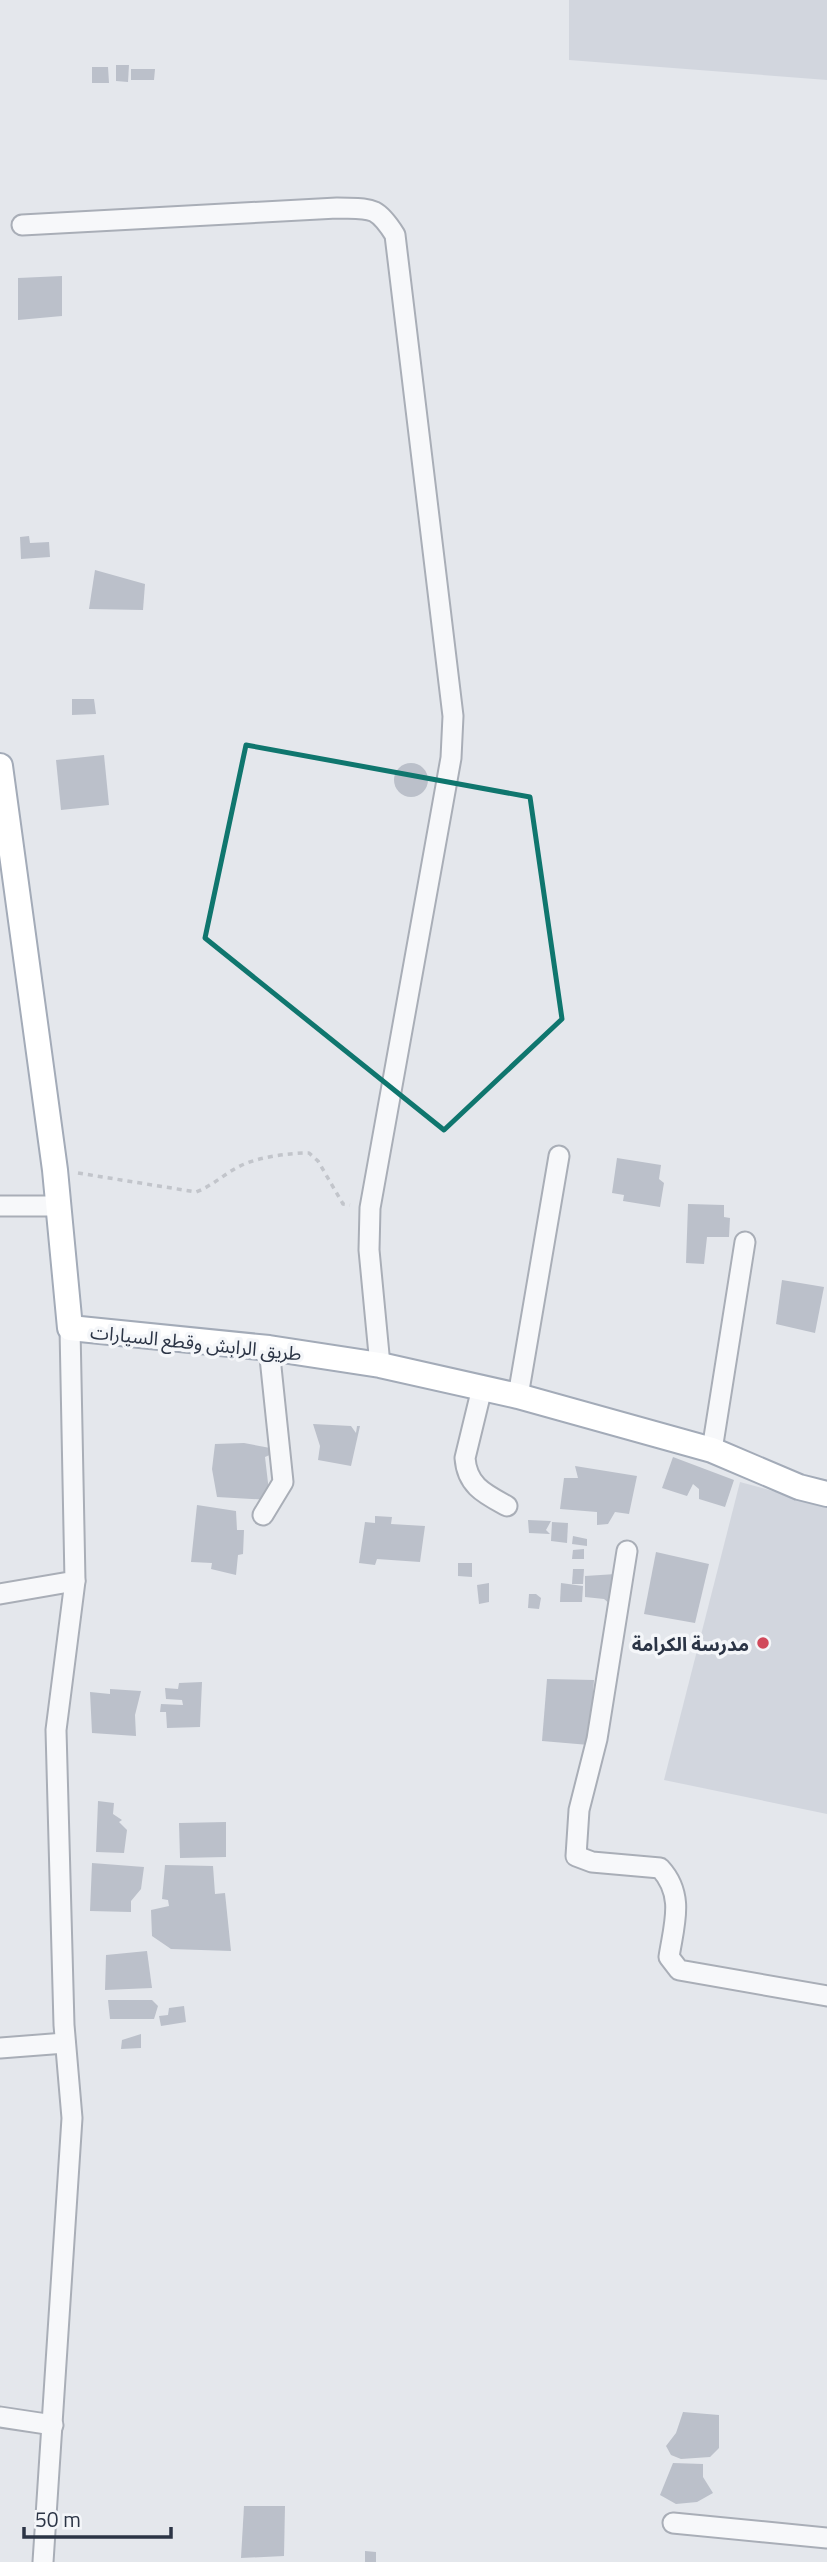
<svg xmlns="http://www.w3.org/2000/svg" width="827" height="2562" font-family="'Titillium Web','Noto Sans Arabic',sans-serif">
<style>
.built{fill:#d2d6de}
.building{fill:#bbc0ca}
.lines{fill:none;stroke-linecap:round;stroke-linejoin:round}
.minor-casing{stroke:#a9aeb7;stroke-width:23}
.major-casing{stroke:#a3abb8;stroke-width:28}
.path{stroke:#c2c5cb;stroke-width:3.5;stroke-dasharray:5 5;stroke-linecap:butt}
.minor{stroke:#f7f8fa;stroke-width:19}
.major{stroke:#fff;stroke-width:24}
.marked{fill:none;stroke:#0f766e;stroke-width:5;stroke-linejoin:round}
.poi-dot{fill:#d1495b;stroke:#f4f6f9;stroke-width:2.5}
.labels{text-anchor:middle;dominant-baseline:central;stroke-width:7;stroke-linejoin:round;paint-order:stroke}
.street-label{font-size:19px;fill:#2b3445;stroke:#f4f6f9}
.poi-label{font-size:19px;font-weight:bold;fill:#2b3445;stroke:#f4f6f9;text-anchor:end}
</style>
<rect width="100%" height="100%" fill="#e4e7ec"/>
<g class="built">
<path d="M 569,0 L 827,0 L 827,80 L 569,60 Z"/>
<path d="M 740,1482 L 827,1506 L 827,1814 L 664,1780 Z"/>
</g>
<g class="building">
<path d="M 116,65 L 129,65 L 128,82 L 116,81 Z"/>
<path d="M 92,67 L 108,67 L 109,83 L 92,83 Z"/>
<path d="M 131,69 L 155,69 L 154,80 L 131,80 Z"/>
<path d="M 62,276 L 62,316 L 18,320 L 18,278 Z"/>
<path d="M 29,536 L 30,543 L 49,542 L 50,557 L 21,559 L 20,537 Z"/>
<path d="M 95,570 L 145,584 L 143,610 L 89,609 Z"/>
<path d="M 72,699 L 94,699 L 96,714 L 72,715 Z"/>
<path d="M 104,755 L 109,805 L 61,810 L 56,760 Z"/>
<circle cx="411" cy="780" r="17"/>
<path d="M 617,1158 L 661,1165 L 659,1179 L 664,1183 L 660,1207 L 623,1201 L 624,1195 L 612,1193 Z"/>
<path d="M 688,1204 L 724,1205 L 724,1217 L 730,1218 L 729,1237 L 707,1237 L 704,1264 L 686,1263 Z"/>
<path d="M 782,1280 L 824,1287 L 815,1333 L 776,1324 Z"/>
<path d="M 313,1424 L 351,1426 L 356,1433 L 357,1426 L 360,1426 L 351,1466 L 318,1460 L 320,1446 Z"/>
<path d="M 244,1443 L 281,1450 L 265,1457 L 270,1500 L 217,1497 L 212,1469 L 215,1444 Z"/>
<path d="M 673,1457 L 734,1480 L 725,1507 L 699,1499 L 699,1489 L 693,1484 L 687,1496 L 662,1488 Z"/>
<path d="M 575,1466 L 637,1476 L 629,1514 L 615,1512 L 608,1524 L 597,1525 L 597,1512 L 560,1509 L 564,1478 L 578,1478 Z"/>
<path d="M 197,1505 L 236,1511 L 237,1530 L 244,1530 L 243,1554 L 238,1555 L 236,1575 L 211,1569 L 212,1563 L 191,1562 Z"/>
<path d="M 375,1516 L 392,1517 L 391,1524 L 425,1526 L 420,1562 L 377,1559 L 375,1565 L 359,1563 L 365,1522 L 375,1523 Z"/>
<path d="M 528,1520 L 551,1521 L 546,1530 L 550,1534 L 529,1533 Z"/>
<path d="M 552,1522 L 568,1523 L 567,1543 L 551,1541 Z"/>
<path d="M 573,1536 L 587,1539 L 587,1546 L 572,1544 Z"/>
<path d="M 584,1549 L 584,1559 L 572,1559 L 573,1550 Z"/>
<path d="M 656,1552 L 709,1564 L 695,1623 L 644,1614 Z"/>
<path d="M 458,1563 L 472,1563 L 472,1577 L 458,1576 Z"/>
<path d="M 573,1569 L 584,1569 L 583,1584 L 572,1584 Z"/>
<path d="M 616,1574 L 616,1586 L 610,1591 L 616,1598 L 610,1604 L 604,1599 L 585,1597 L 585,1576 Z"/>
<path d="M 489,1583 L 489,1602 L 479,1604 L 477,1585 Z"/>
<path d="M 561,1583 L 583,1586 L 582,1602 L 560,1602 Z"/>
<path d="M 529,1594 L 536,1594 L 541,1598 L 539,1609 L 528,1608 Z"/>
<path d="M 547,1679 L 594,1680 L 589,1745 L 542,1741 Z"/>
<path d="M 202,1682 L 200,1727 L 167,1728 L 166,1712 L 160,1712 L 161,1704 L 183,1705 L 182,1700 L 166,1699 L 165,1688 L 178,1689 L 179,1683 Z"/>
<path d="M 110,1689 L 141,1691 L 135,1715 L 136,1736 L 92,1733 L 90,1692 L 110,1694 Z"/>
<path d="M 98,1801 L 114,1803 L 113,1814 L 122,1820 L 119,1822 L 127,1830 L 124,1853 L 96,1852 Z"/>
<path d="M 226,1822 L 226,1857 L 180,1858 L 179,1823 Z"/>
<path d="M 92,1863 L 144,1867 L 141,1889 L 131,1901 L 131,1912 L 90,1911 Z"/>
<path d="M 165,1865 L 213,1866 L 215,1894 L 225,1893 L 231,1951 L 171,1949 L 152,1936 L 151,1910 L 169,1906 L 168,1900 L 162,1899 Z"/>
<path d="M 147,1951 L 152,1988 L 105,1990 L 106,1955 Z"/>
<path d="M 108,2000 L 152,2000 L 158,2006 L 154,2019 L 110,2019 Z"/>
<path d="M 184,2006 L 186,2022 L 161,2026 L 159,2016 L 168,2015 L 169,2008 Z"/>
<path d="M 141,2034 L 141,2048 L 121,2049 L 122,2040 Z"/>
<path d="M 683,2412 L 719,2415 L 719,2448 L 710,2457 L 681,2459 L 671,2455 L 666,2446 L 676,2433 Z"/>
<path d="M 673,2463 L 703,2464 L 703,2477 L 713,2493 L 697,2502 L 676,2504 L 660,2495 Z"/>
<path d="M 244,2506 L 285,2506 L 284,2556 L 241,2558 Z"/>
<path d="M 365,2551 L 376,2552 L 376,2562 L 365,2562 Z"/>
</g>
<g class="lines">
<defs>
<g id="minor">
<path d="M 22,225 L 337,208 C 371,209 376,205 395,235 L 453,716 L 451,758 L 370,1208 L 369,1250 L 380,1365"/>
<path d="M 0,1206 L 57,1206"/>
<path d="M 482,1388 L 465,1458 C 467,1486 485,1494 507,1506"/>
<path d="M 518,1396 L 559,1156"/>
<path d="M 712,1450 L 745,1242"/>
<path d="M 263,1515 L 283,1482 L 269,1348"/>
<path d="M 627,1551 L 597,1739 L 579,1810 L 576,1856 L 592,1862 L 660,1868 C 685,1895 674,1924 669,1957 L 679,1970 L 827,1996"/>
<path d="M 0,1594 L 75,1581 L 70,1328"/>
<path d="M 0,2048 L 65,2043"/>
<path d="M 0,2417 L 53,2425"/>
<path d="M 673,2523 L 827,2538"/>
<path d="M 43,2562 L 72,2118 L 64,2025 L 56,1730 L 75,1581"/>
</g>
<path id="major" d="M 0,766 L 55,1170 L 70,1328 L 269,1348 L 380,1365 L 518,1396 L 712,1450 L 799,1487 L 827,1494"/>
</defs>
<use href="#minor" class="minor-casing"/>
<use href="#major" class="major-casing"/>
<path class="path" d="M 78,1173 L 196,1192 C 212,1186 223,1175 238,1167 C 257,1157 288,1153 309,1153 L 318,1161 L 343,1204 L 350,1205"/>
<use href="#minor" class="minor"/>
<use href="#major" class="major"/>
</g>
<path class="marked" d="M 246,745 L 530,797 L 562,1019 L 444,1130 L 205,938 Z"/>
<circle class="poi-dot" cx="763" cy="1643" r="7"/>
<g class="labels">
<g class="street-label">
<text transform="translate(196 1342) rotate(6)">طريق الرابش وقطع السيارات</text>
</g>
<g class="poi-label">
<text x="749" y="1643">مدرسة الكرامة</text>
</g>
</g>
<path d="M24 2527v10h147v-10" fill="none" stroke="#2b3445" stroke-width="3.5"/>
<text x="35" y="2527" font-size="21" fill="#2b3445" stroke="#f4f6f9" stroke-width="5" paint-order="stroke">50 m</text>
</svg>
